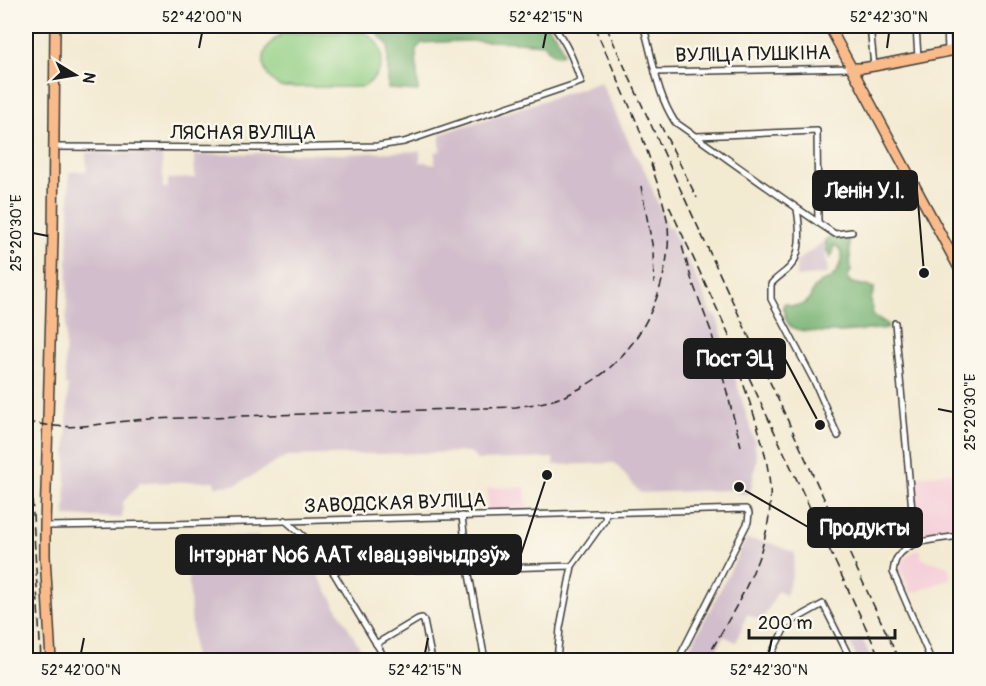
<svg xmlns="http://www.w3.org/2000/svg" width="986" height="686" font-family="Pangolin,sans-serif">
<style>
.built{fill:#f5cfd9}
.industrial{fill:#d1bdcb}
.green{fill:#93cf84;stroke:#587650;stroke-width:1.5}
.forest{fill:#76b272;stroke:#496747;stroke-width:1.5}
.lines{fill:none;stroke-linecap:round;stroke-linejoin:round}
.minor-casing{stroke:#3c3b37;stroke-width:8}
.primary-casing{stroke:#3c3b37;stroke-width:12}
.minor{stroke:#fff;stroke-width:5}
.primary{stroke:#fabb8b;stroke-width:9}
.rail{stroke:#1c1c1c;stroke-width:1.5;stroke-dasharray:9 4.5;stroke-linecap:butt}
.ticks{fill:none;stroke:#1c1c1c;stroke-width:2}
.labels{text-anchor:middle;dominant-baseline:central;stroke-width:5;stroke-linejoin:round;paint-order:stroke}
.street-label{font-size:20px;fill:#1c1c1c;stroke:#fbf7ec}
.leader{fill:none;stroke:#1c1c1c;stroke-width:2}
.callout-dot{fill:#1c1c1c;stroke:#fbf7ec;stroke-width:2}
.callout{fill:#1c1c1c;stroke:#1c1c1c;stroke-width:2}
.callout-label{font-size:21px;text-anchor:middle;font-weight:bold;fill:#fff}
.neatline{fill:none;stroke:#1c1c1c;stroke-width:2}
.ticks-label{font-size:15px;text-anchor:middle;fill:#1c1c1c}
</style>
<rect width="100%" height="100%" fill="#fbf7ec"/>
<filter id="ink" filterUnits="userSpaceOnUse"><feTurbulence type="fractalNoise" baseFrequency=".0167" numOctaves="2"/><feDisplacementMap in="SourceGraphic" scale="12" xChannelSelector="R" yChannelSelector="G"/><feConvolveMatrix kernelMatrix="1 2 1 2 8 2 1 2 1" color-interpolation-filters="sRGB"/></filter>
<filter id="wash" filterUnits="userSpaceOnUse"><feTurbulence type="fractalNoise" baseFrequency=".008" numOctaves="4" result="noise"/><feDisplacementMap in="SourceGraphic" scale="24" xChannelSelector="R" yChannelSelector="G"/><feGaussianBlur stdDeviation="1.35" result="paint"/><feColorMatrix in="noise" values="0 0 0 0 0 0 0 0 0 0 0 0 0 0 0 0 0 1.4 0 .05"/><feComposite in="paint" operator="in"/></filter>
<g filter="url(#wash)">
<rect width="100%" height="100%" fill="#f3ead2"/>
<g class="built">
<path d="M 951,472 L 955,507 L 960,507 L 960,530 L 920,535 L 915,477 Z"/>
<path d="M 525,487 L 527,511 L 488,511 L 487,488 Z"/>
<path d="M 920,548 L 922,559 L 948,566 L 951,578 L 911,594 L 900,569 L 903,561 L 911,553 Z"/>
</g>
<g class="industrial">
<path d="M 601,82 L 631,147 L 645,171 L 666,224 L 666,228 L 671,228 L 679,244 L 681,259 L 687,258 L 713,316 L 716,315 L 754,440 L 757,458 L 750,494 L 735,493 L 735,490 L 727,490 L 640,493 L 615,463 L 554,465 L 553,458 L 477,460 L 470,452 L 287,456 L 236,485 L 215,486 L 215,481 L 140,483 L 123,502 L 122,518 L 65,516 L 68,386 L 65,385 L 65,357 L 68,267 L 67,266 L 67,258 L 68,258 L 69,220 L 69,172 L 87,171 L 86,153 L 162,154 L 163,188 L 168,188 L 168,179 L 195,178 L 194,155 L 267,153 L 340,154 L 420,151 L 420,162 L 427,162 L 428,164 L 435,164 L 435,152 L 440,151 L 440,134 Z"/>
<path d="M 824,241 L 828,274 L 796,277 L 796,262 Z"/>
<path d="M 260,536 L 260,538 L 296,537 L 367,660 L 194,660 L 186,537 Z"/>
<path d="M 746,540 L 753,540 L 771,543 L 795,553 L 792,576 L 786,595 L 778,591 L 762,621 L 747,614 L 736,642 L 724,636 L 711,660 L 684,660 Z"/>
<path d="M 862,638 L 872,660 L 858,660 L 850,644 Z"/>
</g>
<path class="green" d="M 365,32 C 389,48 386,72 363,87 L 281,87 C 256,72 259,47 284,33 Z"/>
<g class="forest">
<path d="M 285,26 L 548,26 L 558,39 L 563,52 L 561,55 C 551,56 550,51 544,44 C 503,40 463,40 422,43 L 416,49 L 418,91 L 388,89 L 388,45 L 371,27 L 285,28 Z"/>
<path d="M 831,236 L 849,240 L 851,271 L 847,277 L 850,282 C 858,285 866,285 874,288 L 874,291 L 871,299 L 873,315 L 887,324 L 888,328 C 868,330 807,337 792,327 C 785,323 785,314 783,306 L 785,303 L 791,306 L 803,305 L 810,298 L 814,288 C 817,286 819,283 822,282 C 825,280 829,280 831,278 C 840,270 848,249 833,245 L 833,253 L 830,258 L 827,251 L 825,240 Z"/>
</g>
</g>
<g filter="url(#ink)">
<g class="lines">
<defs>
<g id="minor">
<path d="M 649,26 L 644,28 C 654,61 656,93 675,122 C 728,159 781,198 835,234 L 852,232"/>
<path d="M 870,26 L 874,66"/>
<path d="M 916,26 L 918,58"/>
<path d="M 947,26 L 948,51"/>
<path d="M 655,72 L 851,68"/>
<path d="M 697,136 L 817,131 L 818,223"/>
<path d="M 53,147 L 273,148 L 377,146 L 404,142 L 581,82 C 574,61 567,43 553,26"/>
<path d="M 797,209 C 800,227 803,254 789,268 C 783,274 776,278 771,284 L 771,299 L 815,383 L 838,436"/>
<path d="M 895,323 L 915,543"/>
<path d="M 462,516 L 468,569 L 485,660"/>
<path d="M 285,520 L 310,542 L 333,572 L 386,660"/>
<path d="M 45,526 L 171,524 L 746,509 L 749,513 L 748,522 L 678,660"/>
<path d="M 333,572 L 340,570 L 468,569 L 572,566"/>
<path d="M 376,644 L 418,619 L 422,618 L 424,621 L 432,660"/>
<path d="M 557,660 L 560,628 L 572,566 L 605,520 L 606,512"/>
<path d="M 768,660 L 787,624 L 823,604 L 851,660"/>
<path d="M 931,660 L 893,572 C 894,568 894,562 897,558 C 908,539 941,539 960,536"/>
</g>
<g id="primary">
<path d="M 829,26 L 960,270"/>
<path d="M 852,68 L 862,68 L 874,66 L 960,49"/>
<path d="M 51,660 L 45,556 L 45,526 L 53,237 L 55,26"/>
</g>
</defs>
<use href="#minor" class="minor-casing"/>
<use href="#primary" class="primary-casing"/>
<use href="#minor" class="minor"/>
<use href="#primary" class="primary"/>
<g class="rail">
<path d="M 594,26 L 638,125 L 654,171"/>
<path d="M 606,26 L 678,184 L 899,660"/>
<path d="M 660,124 L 697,198"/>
<path d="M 641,186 L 653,249 L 654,284"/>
<path d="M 669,206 L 881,660"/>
<path d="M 682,246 L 692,281 L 711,331 L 741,446"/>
<path d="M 26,422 C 45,425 64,428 83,426 C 106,424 128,420 150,419 L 516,407 C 534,404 552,402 569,394 C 613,374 642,339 658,294 C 665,272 670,250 668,226 C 665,205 658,185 651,165"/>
<path d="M 26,473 L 32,497 L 41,660"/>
<path d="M 706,660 C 735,607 774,551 770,487 C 767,449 753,412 741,377"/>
</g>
</g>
</g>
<path class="ticks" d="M 199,48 L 202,33M 543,48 L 546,33M 887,48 L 889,33M 33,233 L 48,236M 938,409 L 953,412M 81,653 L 84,638M 425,653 L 428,638M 769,653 L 772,638"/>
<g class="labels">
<g class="street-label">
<text transform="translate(753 54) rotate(-1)">ВУЛІЦА ПУШКІНА</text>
<text x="243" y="132">ЛЯСНАЯ ВУЛІЦА</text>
<text transform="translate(395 503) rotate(-2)">ЗАВОДСКАЯ ВУЛІЦА</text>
</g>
</g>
<path class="leader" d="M924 273L917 190M820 425L785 359M739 487L808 527M547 475L521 554"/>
<g class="callout-dot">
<circle cx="924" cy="273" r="6"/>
<circle cx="820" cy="425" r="6"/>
<circle cx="739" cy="487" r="6"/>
<circle cx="547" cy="475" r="6"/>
</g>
<g class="callout">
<rect x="813" y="171" width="104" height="39" rx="6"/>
<rect x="684" y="339" width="101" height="39" rx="6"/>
<rect x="808" y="508" width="114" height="39" rx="6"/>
<rect x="176" y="535" width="345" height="39" rx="6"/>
</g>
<g class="callout-label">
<text x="865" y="198">Ленін У.І.</text>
<text x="735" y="366">Пост ЭЦ</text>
<text x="865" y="535">Продукты</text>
<text x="349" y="562">Інтэрнат №6 ААТ «Івацэвічыдрэў»</text>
</g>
<rect width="986" height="686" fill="none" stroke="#fbf7ec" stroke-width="66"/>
<g transform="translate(75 75) rotate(101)" stroke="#fbf7ec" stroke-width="4.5" paint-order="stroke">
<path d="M0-4.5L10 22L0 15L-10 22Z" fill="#1c1c1c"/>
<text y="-9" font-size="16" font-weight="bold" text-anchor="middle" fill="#1c1c1c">N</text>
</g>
<path d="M749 629v9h146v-9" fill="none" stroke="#1c1c1c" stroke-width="3"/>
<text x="758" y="629" font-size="18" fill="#1c1c1c" stroke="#fbf7ec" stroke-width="4.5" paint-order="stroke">200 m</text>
<rect x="33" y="33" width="920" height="620" class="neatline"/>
<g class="ticks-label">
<text x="202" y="22">52°42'00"N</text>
<text x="546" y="22">52°42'15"N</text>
<text x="889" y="22">52°42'30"N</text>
<text transform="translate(16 233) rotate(-90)" y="5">25°20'30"E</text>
<text transform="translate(970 412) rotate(-90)" y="5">25°20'30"E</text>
<text x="81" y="675">52°42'00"N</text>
<text x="425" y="675">52°42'15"N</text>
<text x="769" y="675">52°42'30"N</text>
</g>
</svg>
